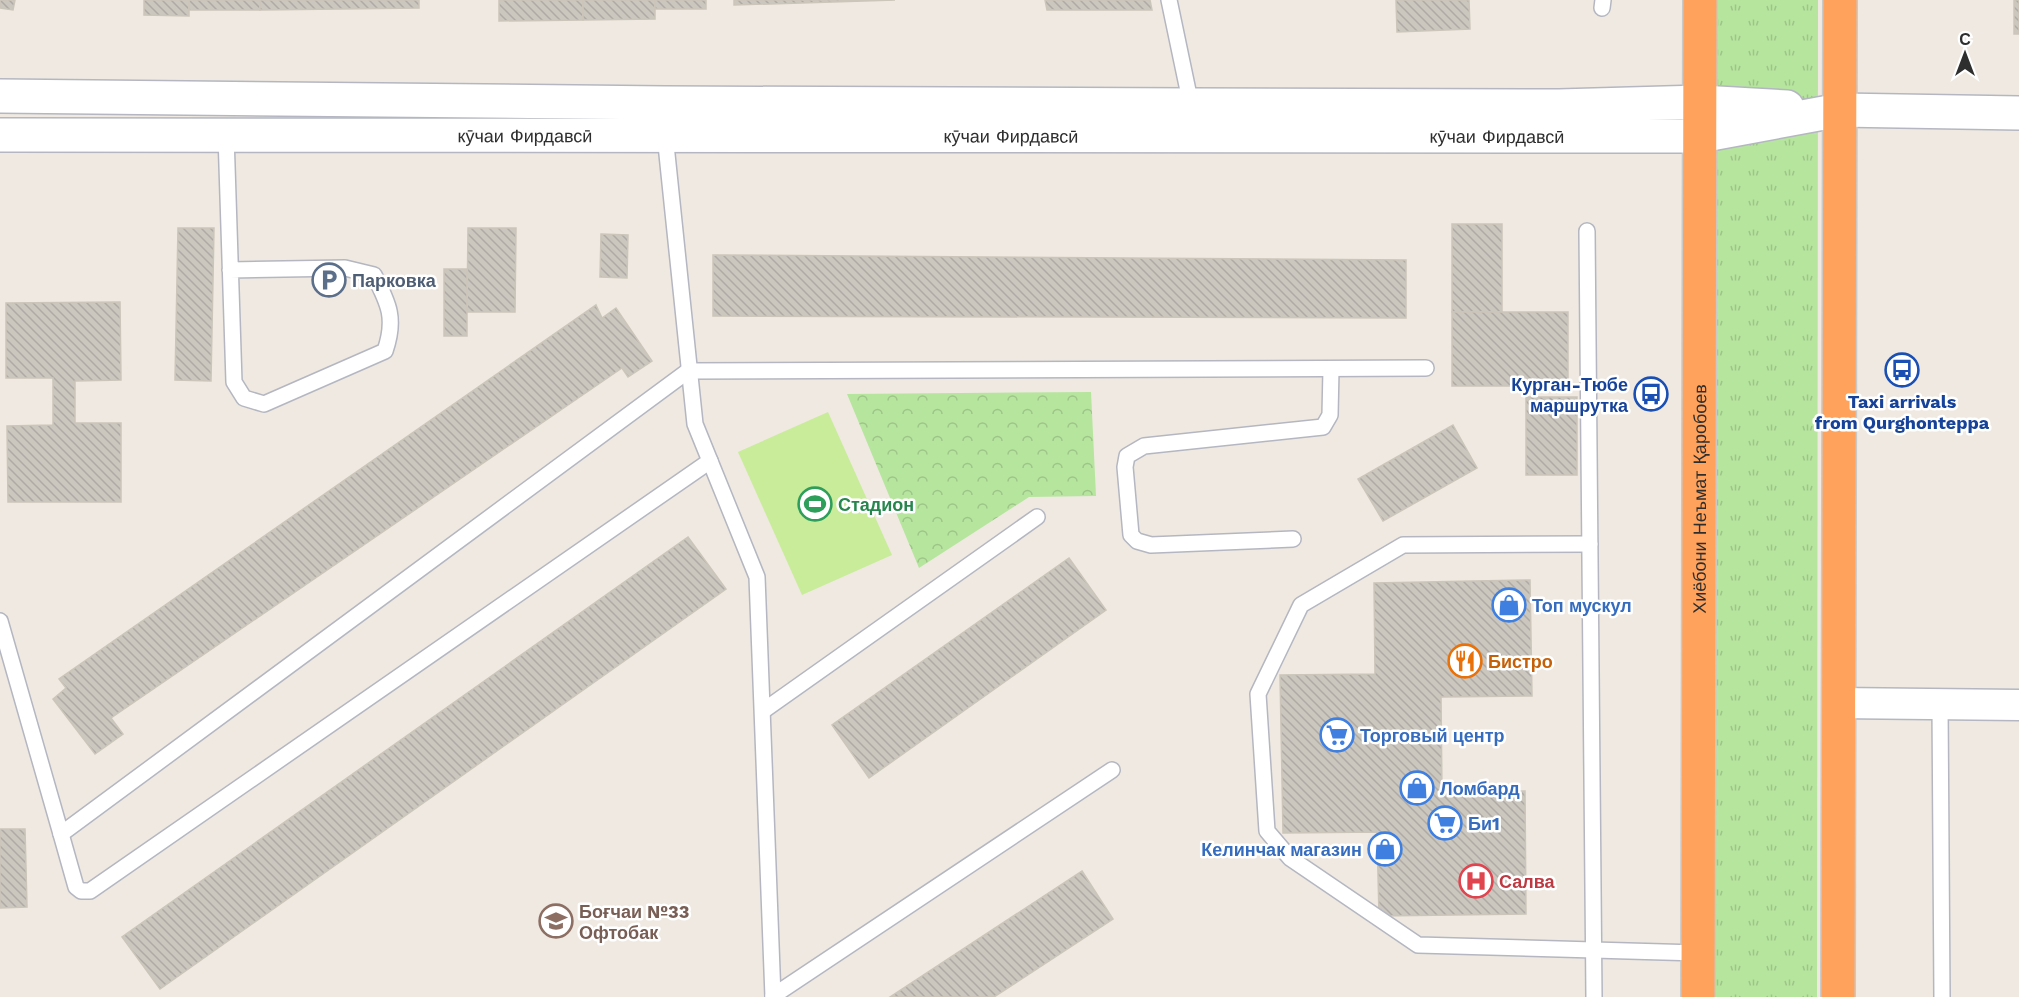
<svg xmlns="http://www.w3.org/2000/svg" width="2019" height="997" font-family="'Work Sans',sans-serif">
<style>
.grass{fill:url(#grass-tufts)}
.forest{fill:url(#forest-crowns)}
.pitch{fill:#c9ec9a}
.building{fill:url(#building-back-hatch);stroke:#cbc5ba;stroke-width:1.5}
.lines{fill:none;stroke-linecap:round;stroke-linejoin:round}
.lane-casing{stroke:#b4b7c1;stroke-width:18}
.street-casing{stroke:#b4b7c1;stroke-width:33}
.secondary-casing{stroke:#b4b7c1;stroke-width:36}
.highway-casing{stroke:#c9c9c9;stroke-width:36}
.lane{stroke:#fff;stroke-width:15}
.street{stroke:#fff;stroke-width:30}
.secondary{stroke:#fff;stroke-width:33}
.highway{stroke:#ffa35c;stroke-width:33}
.labels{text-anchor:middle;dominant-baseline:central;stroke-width:5;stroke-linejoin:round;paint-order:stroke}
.street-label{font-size:18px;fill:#2e2e2e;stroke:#fff}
.service-label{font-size:18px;font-weight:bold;fill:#4e5e75;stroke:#fff;text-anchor:start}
.transit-label{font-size:18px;font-weight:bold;fill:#164399;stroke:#fff;text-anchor:end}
.leisure-label{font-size:18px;font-weight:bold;fill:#27864d;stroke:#fff;text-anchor:start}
.shop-label{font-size:18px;font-weight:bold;fill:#366cbe;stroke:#fff;text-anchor:start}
.food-label{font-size:18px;font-weight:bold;fill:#c56008;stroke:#fff;text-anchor:start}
.health-label{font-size:18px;font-weight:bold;fill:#be3a42;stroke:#fff;text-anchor:start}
.education-label{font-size:18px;font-weight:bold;fill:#785e54;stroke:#fff;text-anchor:start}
</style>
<defs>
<pattern id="grass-tufts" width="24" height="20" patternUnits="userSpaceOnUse" patternTransform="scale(1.5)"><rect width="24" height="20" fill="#b6e59e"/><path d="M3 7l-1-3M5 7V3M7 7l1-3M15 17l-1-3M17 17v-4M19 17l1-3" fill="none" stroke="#9dc588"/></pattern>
<pattern id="forest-crowns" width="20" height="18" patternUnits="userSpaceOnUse" patternTransform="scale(1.5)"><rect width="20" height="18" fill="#b6e59e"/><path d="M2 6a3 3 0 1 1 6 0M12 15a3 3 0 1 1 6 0" fill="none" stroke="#9dc588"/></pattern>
<pattern id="building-back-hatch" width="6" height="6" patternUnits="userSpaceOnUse" patternTransform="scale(1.5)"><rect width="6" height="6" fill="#cbc7bf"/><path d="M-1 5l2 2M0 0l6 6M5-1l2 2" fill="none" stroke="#afaba4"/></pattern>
</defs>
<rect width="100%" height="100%" fill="#efe9e1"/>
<path class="grass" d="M 1711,0 L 1818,0 L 1817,997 L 1706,997 Z"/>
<path class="forest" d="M 1091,392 L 1096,496 L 1029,497 L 919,568 L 847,394 Z"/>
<path class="pitch" d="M 828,412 L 892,555 L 802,595 L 738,452 Z"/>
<g class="building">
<path d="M 0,0 L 15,0 L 13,10 L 0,8 Z"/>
<path d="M 144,0 L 189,0 L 189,16 L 144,15 Z"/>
<rect x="189" y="0" width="71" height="10"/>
<path d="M 260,0 L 419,0 L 419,8 L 260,10 Z"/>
<path d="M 499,0 L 583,0 L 583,20 L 499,21 Z"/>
<path d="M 583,0 L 655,0 L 655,19 L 583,20 Z"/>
<rect x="655" y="0" width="51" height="9"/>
<path d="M 734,0 L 895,0 L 734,5 Z"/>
<path d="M 1045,0 L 1150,0 L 1152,10 L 1047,10 Z"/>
<path d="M 1396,0 L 1469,0 L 1470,29 L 1397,32 Z"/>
<rect x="2014" y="0" width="5" height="34"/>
<rect x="1452" y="224" width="50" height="88"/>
<path d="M 178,228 L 214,228 L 211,381 L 175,380 Z"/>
<path d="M 468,228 L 516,228 L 515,312 L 467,312 Z"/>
<path d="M 601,234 L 628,235 L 627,278 L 600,277 Z"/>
<path d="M 713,255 L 1406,260 L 1406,318 L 713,316 Z"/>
<rect x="444" y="269" width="23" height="67"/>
<path d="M 120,302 L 121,380 L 75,381 L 75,423 L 121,423 L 121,502 L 8,502 L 7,426 L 53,425 L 53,378 L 6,378 L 6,303 Z"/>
<path d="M 596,305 L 602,318 L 616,308 L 652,361 L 628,377 L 622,368 L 111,718 L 123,734 L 95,754 L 53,699 L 66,688 L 59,679 Z"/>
<rect x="1452" y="312" width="116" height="74"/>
<rect x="1526" y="397" width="51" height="78"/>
<path d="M 1453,425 L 1477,468 L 1383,521 L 1358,479 Z"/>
<path d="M 688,537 L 726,589 L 160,989 L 122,937 Z"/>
<path d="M 1069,558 L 1106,610 L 869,778 L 832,725 Z"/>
<path d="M 1530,580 L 1532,696 L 1441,697 L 1442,793 L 1525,791 L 1526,914 L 1379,916 L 1377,832 L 1283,833 L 1280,675 L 1375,674 L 1374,583 Z"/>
<path d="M 0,829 L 25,829 L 27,907 L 0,908 Z"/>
<path d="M 1082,871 L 1113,919 L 994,997 L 890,997 Z"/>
</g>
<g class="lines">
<defs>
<g id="lane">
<path d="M 1169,0 L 1191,105"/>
<path d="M 1602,8 L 1603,0"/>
<path d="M 226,135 L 234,382 L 244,398 L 264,404 L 385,351 C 396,319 389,304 374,275 L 345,268 L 230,270"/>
<path d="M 665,135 L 695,424 L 757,577 L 773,997"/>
<path d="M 1587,231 L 1594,997"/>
<path d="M 1293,539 L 1151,545 L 1137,541 L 1131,535 L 1125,467 L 1127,456 L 1144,446 L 1323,427 L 1330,415 L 1331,370"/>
<path d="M 1590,544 L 1403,545 L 1301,605 L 1258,694 L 1267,831 L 1290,858 L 1418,945 L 1698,953"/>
<path d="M 0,621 L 61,834 L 688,371 L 1426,368"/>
<path d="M 1940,704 L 1942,997"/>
<path d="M 763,711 L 1037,517"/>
<path d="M 61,834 L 76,887 L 81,891 L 90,891 L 710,461"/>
<path d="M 773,996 L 1112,770"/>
</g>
<path id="street" d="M 1838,703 L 2019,705"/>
<g id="secondary">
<path d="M 0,96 L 665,103 L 1191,105 L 1559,106 L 1700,102 L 1787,107"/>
<path id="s1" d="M 0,135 L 1658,136 L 1700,136 L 1840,110 L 2019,113"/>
</g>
<g id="highway">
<path id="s2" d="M 1698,997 L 1700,0"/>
<path d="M 1838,997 L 1840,0"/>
</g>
</defs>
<use href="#lane" class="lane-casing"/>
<use href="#street" class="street-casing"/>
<use href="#secondary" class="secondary-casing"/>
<use href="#highway" class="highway-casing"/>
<use href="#lane" class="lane"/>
<use href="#street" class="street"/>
<use href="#secondary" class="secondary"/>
<use href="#highway" class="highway"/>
</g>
<defs>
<symbol id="parking-ring" viewBox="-11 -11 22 22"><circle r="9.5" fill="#fff" stroke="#5c6f8a" stroke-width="1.5"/><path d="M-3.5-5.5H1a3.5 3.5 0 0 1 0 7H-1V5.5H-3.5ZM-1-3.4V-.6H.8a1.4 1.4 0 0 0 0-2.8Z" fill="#5c6f8a"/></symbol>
<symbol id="bus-ring" viewBox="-11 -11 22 22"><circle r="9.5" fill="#fff" stroke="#1a4fb4" stroke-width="1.5"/><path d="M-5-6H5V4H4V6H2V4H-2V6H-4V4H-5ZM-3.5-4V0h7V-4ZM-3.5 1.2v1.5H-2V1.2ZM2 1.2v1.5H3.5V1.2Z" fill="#1a4fb4"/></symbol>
<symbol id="stadium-ring" viewBox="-11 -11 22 22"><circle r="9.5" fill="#fff" stroke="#2e9e5b" stroke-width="1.5"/><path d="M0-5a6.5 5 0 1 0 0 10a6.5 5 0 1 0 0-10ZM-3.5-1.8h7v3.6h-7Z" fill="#2e9e5b"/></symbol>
<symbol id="shop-ring" viewBox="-11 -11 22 22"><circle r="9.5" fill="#fff" stroke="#3f7fe0" stroke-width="1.5"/><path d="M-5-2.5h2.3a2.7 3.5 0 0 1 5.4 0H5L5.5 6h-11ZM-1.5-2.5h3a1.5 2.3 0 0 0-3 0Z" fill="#3f7fe0"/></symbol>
<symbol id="restaurant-ring" viewBox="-11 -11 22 22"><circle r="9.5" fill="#fff" stroke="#e8710a" stroke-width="1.5"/><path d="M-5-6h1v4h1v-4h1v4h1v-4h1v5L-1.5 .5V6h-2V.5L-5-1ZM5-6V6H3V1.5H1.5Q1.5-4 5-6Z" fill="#e8710a"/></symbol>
<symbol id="supermarket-ring" viewBox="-11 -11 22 22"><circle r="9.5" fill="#fff" stroke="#3f7fe0" stroke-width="1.5"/><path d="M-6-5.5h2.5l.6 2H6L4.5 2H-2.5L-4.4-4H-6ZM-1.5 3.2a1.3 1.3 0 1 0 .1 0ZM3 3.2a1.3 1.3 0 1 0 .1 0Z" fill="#3f7fe0"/></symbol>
<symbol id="hospital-ring" viewBox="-11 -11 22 22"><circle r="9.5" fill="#fff" stroke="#e0444e" stroke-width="1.5"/><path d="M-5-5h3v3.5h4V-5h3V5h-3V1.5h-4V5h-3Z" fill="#e0444e"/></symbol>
<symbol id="school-ring" viewBox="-11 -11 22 22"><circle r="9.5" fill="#fff" stroke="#8d6e63" stroke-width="1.5"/><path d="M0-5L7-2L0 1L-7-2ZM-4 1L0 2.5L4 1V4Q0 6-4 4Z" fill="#8d6e63"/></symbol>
</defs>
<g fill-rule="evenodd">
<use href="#parking-ring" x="310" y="261" width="38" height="38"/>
<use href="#bus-ring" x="1883" y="351" width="38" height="38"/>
<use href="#bus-ring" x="1632" y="375" width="38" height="38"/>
<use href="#stadium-ring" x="796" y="485" width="38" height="38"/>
<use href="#shop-ring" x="1490" y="586" width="38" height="38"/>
<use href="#restaurant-ring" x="1446" y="642" width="38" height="38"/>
<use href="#supermarket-ring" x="1318" y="716" width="38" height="38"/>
<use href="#shop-ring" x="1398" y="769" width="38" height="38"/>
<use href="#supermarket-ring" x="1426" y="804" width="38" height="38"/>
<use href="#shop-ring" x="1366" y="830" width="38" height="38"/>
<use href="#hospital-ring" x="1457" y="862" width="38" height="38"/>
<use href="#school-ring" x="537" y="902" width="38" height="38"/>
</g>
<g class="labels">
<g class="street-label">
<text stroke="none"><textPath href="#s1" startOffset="525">кӯчаи Фирдавсӣ</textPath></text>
<text stroke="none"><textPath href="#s1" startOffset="1011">кӯчаи Фирдавсӣ</textPath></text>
<text stroke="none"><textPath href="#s1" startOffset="1497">кӯчаи Фирдавсӣ</textPath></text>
<text stroke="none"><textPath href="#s2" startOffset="498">Хиёбони Неъмат Қаробоев</textPath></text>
</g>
<g class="service-label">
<text x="352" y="280">Парковка</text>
</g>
<g class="transit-label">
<text x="1628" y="384">Курган-Тюбе<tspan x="1628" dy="21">маршрутка</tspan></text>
<text x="1902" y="401" text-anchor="middle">Taxi arrivals<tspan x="1902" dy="21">from Qurghonteppa</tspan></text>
</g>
<g class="leisure-label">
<text x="838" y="504">Стадион</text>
</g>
<g class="shop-label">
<text x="1532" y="605">Топ мускул</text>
<text x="1360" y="735">Торговый центр</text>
<text x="1440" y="788">Ломбард</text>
<text x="1468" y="823">Би1</text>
<text x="1362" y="849" text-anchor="end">Келинчак магазин</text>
</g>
<g class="food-label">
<text x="1488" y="661">Бистро</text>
</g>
<g class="health-label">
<text x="1499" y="881">Салва</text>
</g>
<g class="education-label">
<text x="579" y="911">Боғчаи №33<tspan x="579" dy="21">Офтобак</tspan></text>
</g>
</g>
<g transform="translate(1965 54)" stroke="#ffffff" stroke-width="4.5" paint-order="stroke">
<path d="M0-4.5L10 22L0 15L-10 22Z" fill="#2e2e2e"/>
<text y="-9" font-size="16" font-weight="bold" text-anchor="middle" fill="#2e2e2e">С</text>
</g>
</svg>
